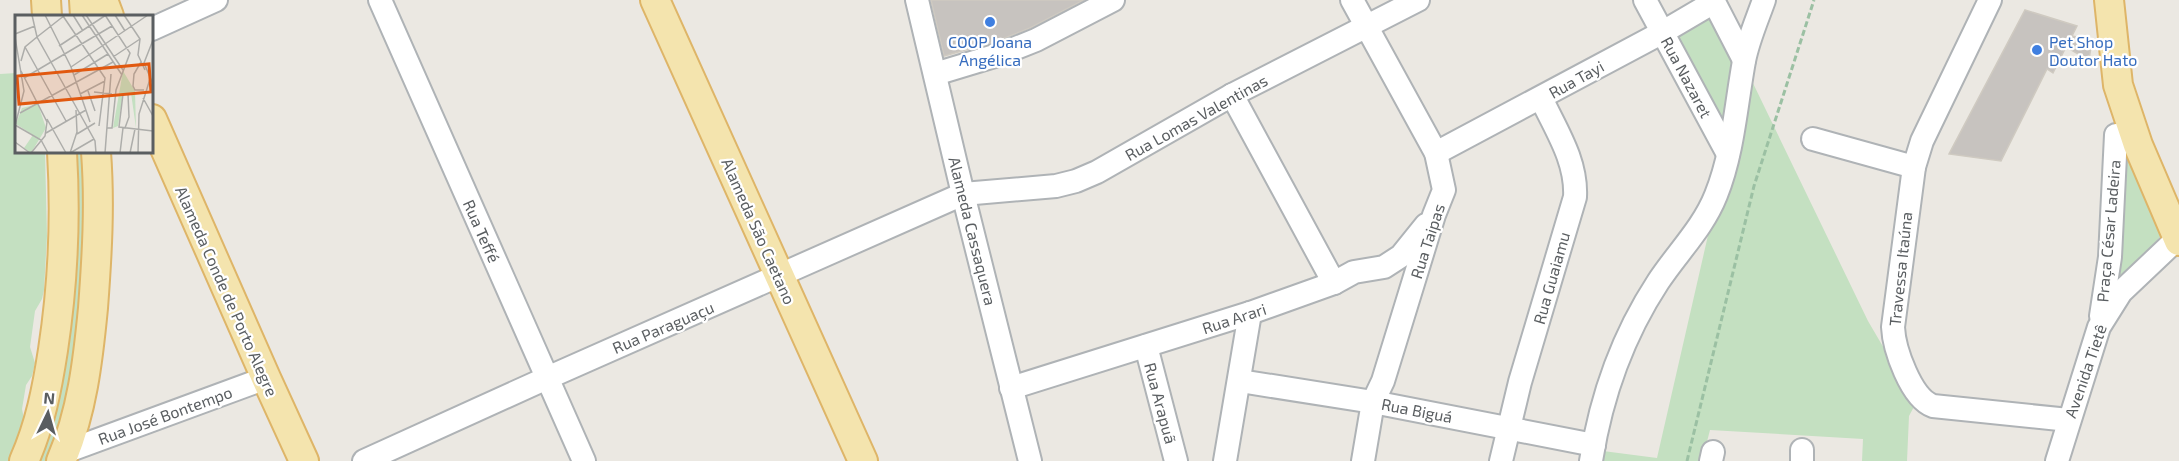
<svg xmlns="http://www.w3.org/2000/svg" width="2179" height="461" font-family="'Exo 2',sans-serif">
<style>
.green{fill:#c4e0c1}
.building{fill:#c7c3bf;stroke:#cfcac1;stroke-width:1.5}
.lines{fill:none;stroke-linecap:round;stroke-linejoin:round}
.minor-casing{stroke:#afb3b6;stroke-width:26}
.major-casing{stroke:#deb568;stroke-width:32}
.path{stroke:#9bc0a3;stroke-width:3;stroke-dasharray:6 3;stroke-linecap:butt}
.minor{stroke:#fff;stroke-width:22}
.major{stroke:#f4e4ae;stroke-width:28}
.shop-dot{fill:#3f7fe0;stroke:#fff;stroke-width:2}
.labels{text-anchor:middle;dominant-baseline:central;stroke-width:4.5;stroke-linejoin:round;paint-order:stroke}
.shop-label{font-size:16px;fill:#366cbe;stroke:#fff}
.street-label{font-size:16px;fill:#5a5e61;stroke:#fff}
.inset-road{fill:none;stroke:#adadaa;stroke-width:1.5}
.view{fill:#e15910;fill-opacity:0.15;stroke:#e15910;stroke-width:3}
.inset-edge{fill:none;stroke:#5a5e61;stroke-width:3}
</style>
<rect width="100%" height="100%" fill="#ebe8e2"/>
<g class="green">
<path d="M 1708,14 L 1734,57 L 1723,128 L 1672,34 Z"/>
<path d="M 16,73 L 16,152 L 45,152 L 47,236 L 44,290 L 42,299 L 35,311 L 30,347 L 35,363 L 32,376 L 26,385 L 22,409 L 24,419 L 9,461 L 0,461 L 0,74 Z"/>
<path d="M 1750,77 L 1868,321 L 1916,403 L 1909,416 L 1907,461 L 1862,461 L 1863,439 L 1710,430 L 1702,461 L 1601,461 L 1603,451 L 1657,458 L 1709,231 Z"/>
<path d="M 2124,137 L 2162,230 L 2160,237 L 2122,278 L 2119,275 Z"/>
<path d="M 68,152 L 91,152 L 80,340 L 55,461 L 32,461 Z"/>
</g>
<g class="building">
<path d="M 931,0 L 1084,0 L 1030,28 L 997,41 L 944,56 Z"/>
<path d="M 2025,10 L 2077,26 L 2072,36 L 2092,40 L 2089,60 L 2066,47 L 2053,73 L 2047,69 L 2001,161 L 1949,154 Z"/>
</g>
<g class="lines">
<defs>
<g id="minor">
<path d="M 380,0 L 584,461"/>
<path d="M 917,0 L 963,194 L 1030,461"/>
<path d="M 1352,0 L 1436,153 L 1444,190 L 1434,215 L 1383,381 L 1373,402 L 1363,461"/>
<path d="M 1645,0 L 1728,154"/>
<path d="M 1713,0 L 1744,60"/>
<path d="M 1990,0 L 1922,141 L 1914,167 L 1893,327 C 1894,349 1911,398 1933,406 L 2069,420"/>
<path d="M 152,29 L 216,0"/>
<path d="M 935,74 L 1001,54 L 1036,40 L 1113,0"/>
<path d="M 1232,95 L 1334,283"/>
<path d="M 1813,139 L 1914,167"/>
<path d="M 1436,153 L 1663,32 L 1714,2"/>
<path d="M 2101,316 L 2110,257 L 2116,135"/>
<path d="M 1146,346 L 1176,461"/>
<path d="M 1240,381 L 1373,402 L 1594,445"/>
<path d="M 1011,388 L 1250,313 L 1334,283 L 1354,272 L 1384,267 L 1401,256 L 1426,225"/>
<path d="M 65,452 L 266,378"/>
<path d="M 364,461 L 547,378 L 963,194 L 1056,186 L 1076,181 L 1097,172 L 1232,95 L 1418,0"/>
<path d="M 1225,461 L 1250,313"/>
<path d="M 1501,461 L 1520,382 L 1575,197 C 1577,161 1556,130 1541,98"/>
<path d="M 1591,461 C 1601,397 1622,337 1658,282 C 1677,253 1703,228 1716,195 C 1733,153 1736,105 1744,61 C 1748,40 1757,20 1764,0"/>
<path d="M 1711,461 L 1713,452"/>
<path d="M 1802,461 L 1802,450"/>
<path d="M 2057,461 L 2099,327 L 2121,292 L 2178,238"/>
</g>
<g id="major">
<path d="M 46,0 L 47,16"/>
<path d="M 84,0 L 85,16"/>
<path d="M 103,0 L 109,16"/>
<path d="M 655,0 L 863,461"/>
<path d="M 2109,0 L 2118,85 L 2138,145 L 2179,241"/>
<path d="M 152,119 L 266,378 L 304,461"/>
<path d="M 24,461 C 40,425 47,389 53,350 C 63,284 66,218 62,152"/>
<path d="M 61,461 C 82,413 88,360 93,308 C 97,255 100,204 96,152"/>
</g>
</defs>
<use href="#minor" class="minor-casing"/>
<use href="#major" class="major-casing"/>
<path class="path" d="M 1687,461 L 1754,186 L 1814,0"/>
<use href="#minor" class="minor"/>
<use href="#major" class="major"/>
</g>
<g class="shop-dot">
<circle cx="990" cy="22" r="6"/>
<circle cx="2037" cy="50" r="6"/>
</g>
<g class="labels">
<g class="shop-label">
<text x="990" y="41">COOP Joana<tspan x="990" dy="18">Angélica</tspan></text>
<text x="2049" y="41" text-anchor="start">Pet Shop<tspan x="2049" dy="18">Doutor Hato</tspan></text>
</g>
<g class="street-label">
<text transform="translate(1687 77) rotate(62)">Rua Nazaret</text>
<text transform="translate(1576 79) rotate(-29)">Rua Tayi</text>
<text transform="translate(1196 117) rotate(-29)">Rua Lomas Valentinas</text>
<text transform="translate(482 231) rotate(66)">Rua Teffé</text>
<text transform="translate(759 231) rotate(66)">Alameda São Caetano</text>
<text transform="translate(973 231) rotate(76)">Alameda Cassaquera</text>
<text transform="translate(2108 231) rotate(-85)">Praça César Ladeira</text>
<text transform="translate(1427 241) rotate(-72)">Rua Taipas</text>
<text transform="translate(1900 269) rotate(-84)">Travessa Itaúna</text>
<text transform="translate(1551 278) rotate(-74)">Rua Guaiamu</text>
<text transform="translate(227 291) rotate(66)">Alameda Conde de Porto Alegre</text>
<text transform="translate(1234 318) rotate(-18)">Rua Arari</text>
<text transform="translate(663 327) rotate(-23)">Rua Paraguaçu</text>
<text transform="translate(2085 371) rotate(-71)">Avenida Tietê</text>
<text transform="translate(1161 403) rotate(75)">Rua Arapuã</text>
<text transform="translate(1417 410) rotate(11)">Rua Biguá</text>
<text transform="translate(165 415) rotate(-20)">Rua José Bontempo</text>
</g>
</g>
<g transform="translate(15 15)">
<rect width="138" height="138" fill="#ebe8e2"/>
<path d="M 108,56 L 120,76 L 121,113 L 116,78 L 108,78 L 103,111 L 98,113 ZM 23,89 L 31,113 L 16,138 L 9,133 L 18,120 L 1,109 L 7,93 Z" fill="#c4e0c1"/>
<path class="inset-road" d="M 17,0 L 22,22 L 65,99M 30,0 L 56,52 L 75,107M 58,0 L 68,16M 67,0 L 107,60M 71,0 L 108,55M 90,0 L 115,38 L 101,75 L 97,113 L 92,113M 100,0 L 110,16M 109,0 L 125,24 L 123,40 L 130,55M 48,1 L 90,63 L 84,111M 0,19 L 20,11M 0,22 L 9,76 L 0,111M 22,22 L 50,0M 138,25 L 129,48 L 138,69M 44,31 L 91,0M 10,32 L 51,106M 98,42 L 125,24M 6,46 L 10,32 L 22,22M 126,47 L 119,59 L 118,71 L 120,75 L 129,75M 56,52 L 133,0M 6,56 L 32,107 L 30,121 L 16,138M 59,60 L 93,39M 9,63 L 97,11M 73,76 L 80,96M 79,77 L 97,79M 65,79 L 90,66M 108,79 L 104,112 L 138,116M 128,83 L 138,101M 5,98 L 98,47M 65,99 L 80,126 L 81,138M 32,104 L 51,138M 0,110 L 26,125 L 33,138M 110,113 L 114,102 L 113,79M 31,118 L 71,95M 62,119 L 80,108M 0,127 L 15,138M 55,138 L 79,124M 55,138 L 62,117 L 61,95M 90,138 L 96,59M 105,138 L 108,113M 115,138 L 120,114M 123,138 L 124,99 L 135,64"/>
<path class="view" d="M 134,49 L 136,77 L 4,89 L 2,61 Z"/>
<rect width="138" height="138" class="inset-edge"/>
</g>
<g transform="translate(48 413) rotate(5)" stroke="#ffffff" stroke-width="4.5" paint-order="stroke">
<path d="M0-4.5L10 22L0 15L-10 22Z" fill="#5a5e61"/>
<text y="-9" font-size="16" font-weight="bold" text-anchor="middle" fill="#5a5e61">N</text>
</g>
</svg>
